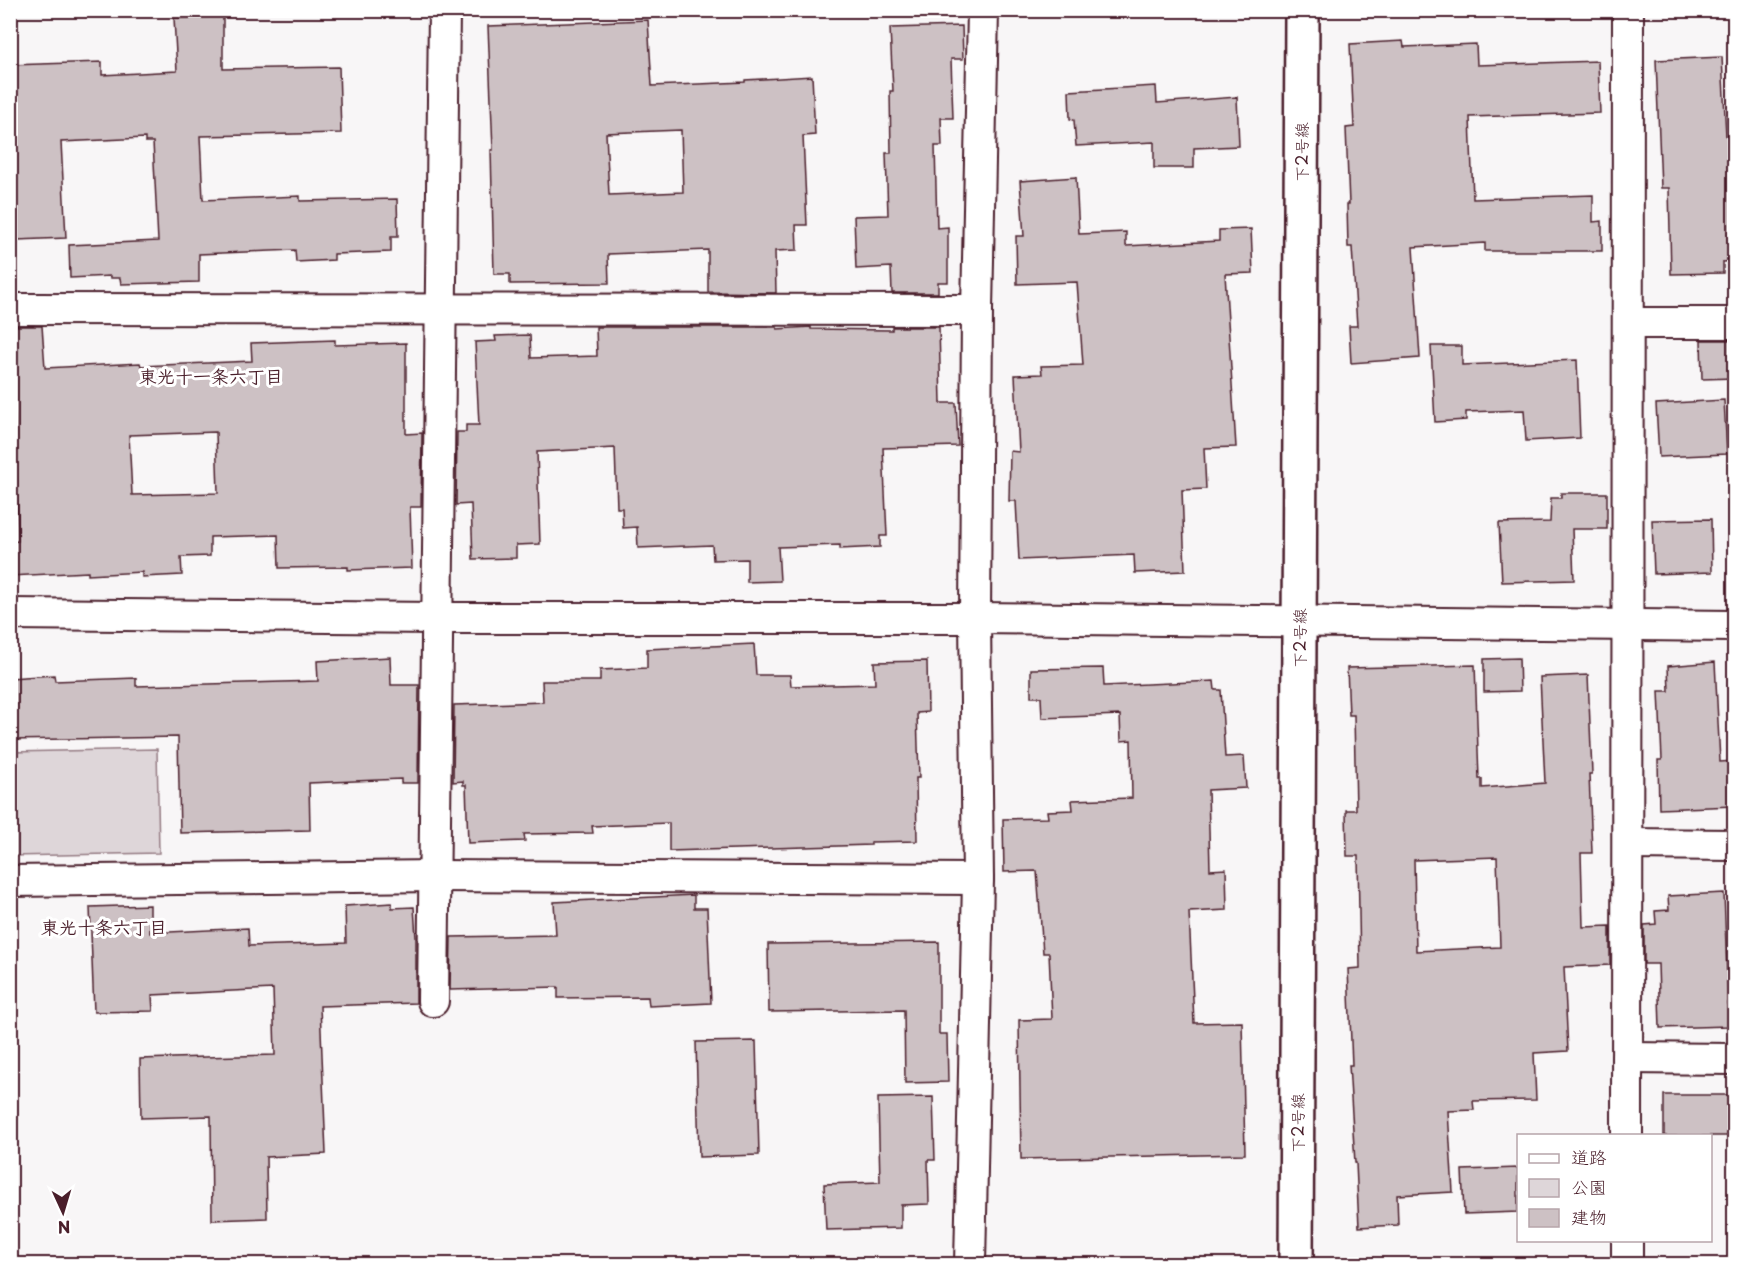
<svg xmlns="http://www.w3.org/2000/svg" width="1745" height="1275" font-family="'Playpen Sans','Klee One',sans-serif">
<style>
.green{fill:#ded6d9;stroke:#947a82;stroke-width:1.5}
.building{fill:#cdc1c4;stroke:#4a1f2b;stroke-width:1.5;fill-rule:evenodd}
.lines{fill:none;stroke-linecap:round;stroke-linejoin:round}
.street-casing{stroke:#4a1f2b;stroke-width:34}
.secondary-casing{stroke:#4a1f2b;stroke-width:38}
.street{stroke:#fff;stroke-width:30}
.secondary{stroke:#fff;stroke-width:33}
.labels{text-anchor:middle;dominant-baseline:central;stroke-width:6;stroke-linejoin:round;paint-order:stroke}
.street-label{font-size:16px;fill:#4a1f2b;stroke:#fff}
.neighbourhood-label{font-size:18px;font-weight:bold;fill:#4a1f2b;stroke:#fff}
</style>
<rect width="100%" height="100%" fill="#f8f6f7"/>
<filter id="ink" filterUnits="userSpaceOnUse"><feTurbulence type="fractalNoise" baseFrequency=".0167" numOctaves="2"/><feDisplacementMap in="SourceGraphic" scale="12" xChannelSelector="R" yChannelSelector="G"/><feConvolveMatrix kernelMatrix="1 2 1 2 8 2 1 2 1" color-interpolation-filters="sRGB"/></filter>
<g filter="url(#ink)">
<path class="green" d="M 157,749 L 159,853 L 11,856 L 11,752 Z"/>
<g class="building">
<path d="M 223,17 L 223,69 L 339,67 L 341,133 L 200,136 L 203,200 L 300,196 L 300,201 L 397,199 L 398,237 L 391,237 L 391,252 L 334,254 L 334,260 L 296,262 L 295,250 L 199,254 L 199,282 L 121,284 L 120,278 L 110,278 L 110,276 L 70,278 L 69,245 L 158,241 L 153,142 L 145,142 L 145,138 L 61,142 L 66,238 L 17,240 L 10,136 L 10,65 L 102,62 L 102,75 L 177,71 L 174,18 Z"/>
<path d="M 648,20 L 652,86 L 745,82 L 745,80 L 812,76 L 815,135 L 803,136 L 807,225 L 796,225 L 797,250 L 775,251 L 776,293 L 708,292 L 708,250 L 608,254 L 609,283 L 510,284 L 510,274 L 494,274 L 491,150 L 493,150 L 488,26 ZM 681,130 L 683,192 L 609,195 L 606,133 Z"/>
<path d="M 962,26 L 963,59 L 951,59 L 953,118 L 941,118 L 942,146 L 935,146 L 937,228 L 948,227 L 948,282 L 938,282 L 938,293 L 892,293 L 891,267 L 856,269 L 854,216 L 888,215 L 886,153 L 891,153 L 890,91 L 893,91 L 890,28 Z"/>
<path d="M 1403,41 L 1404,47 L 1476,44 L 1477,65 L 1598,61 L 1600,113 L 1470,117 L 1473,199 L 1593,195 L 1593,222 L 1602,221 L 1602,251 L 1485,251 L 1485,243 L 1413,247 L 1420,358 L 1351,363 L 1349,326 L 1357,326 L 1352,247 L 1348,247 L 1347,204 L 1349,204 L 1346,128 L 1354,127 L 1350,44 Z"/>
<path d="M 1722,57 L 1726,136 L 1734,136 L 1734,261 L 1723,262 L 1723,273 L 1671,274 L 1669,188 L 1661,188 L 1656,60 Z"/>
<path d="M 1156,86 L 1157,103 L 1237,97 L 1239,146 L 1194,148 L 1194,168 L 1154,168 L 1154,142 L 1076,146 L 1074,120 L 1070,119 L 1069,91 Z"/>
<path d="M 1076,177 L 1079,234 L 1126,232 L 1126,246 L 1219,241 L 1219,230 L 1251,229 L 1253,273 L 1225,274 L 1236,447 L 1204,448 L 1206,489 L 1182,490 L 1185,571 L 1135,573 L 1134,555 L 1019,560 L 1016,501 L 1009,501 L 1010,451 L 1019,452 L 1015,375 L 1042,374 L 1041,366 L 1083,365 L 1077,282 L 1017,284 L 1016,236 L 1024,236 L 1020,181 Z"/>
<path d="M 11,326 L 42,326 L 45,368 L 140,363 L 141,366 L 252,361 L 251,343 L 335,340 L 335,345 L 406,343 L 406,434 L 422,433 L 421,507 L 410,507 L 412,568 L 348,570 L 348,567 L 279,568 L 278,535 L 210,537 L 210,556 L 181,557 L 182,575 L 142,577 L 142,572 L 88,575 L 88,572 L 10,576 L 10,542 L 18,541 L 17,484 ZM 216,432 L 218,493 L 132,495 L 129,435 Z"/>
<path d="M 596,327 L 777,327 L 777,329 L 811,327 L 811,329 L 892,330 L 892,327 L 939,327 L 941,403 L 956,403 L 958,446 L 883,448 L 887,536 L 880,536 L 880,547 L 840,549 L 840,545 L 778,547 L 780,581 L 747,582 L 747,559 L 713,560 L 712,545 L 638,548 L 637,527 L 623,528 L 622,508 L 617,508 L 615,448 L 537,452 L 540,544 L 516,545 L 516,558 L 473,559 L 471,504 L 456,505 L 457,432 L 466,432 L 466,425 L 479,425 L 475,342 L 496,341 L 495,336 L 530,335 L 531,358 L 597,356 Z"/>
<path d="M 1701,340 L 1734,340 L 1734,378 L 1702,379 Z"/>
<path d="M 1431,346 L 1462,346 L 1462,365 L 1577,360 L 1580,438 L 1526,441 L 1524,410 L 1466,412 L 1466,420 L 1435,422 Z"/>
<path d="M 1724,400 L 1727,454 L 1659,457 L 1656,404 Z"/>
<path d="M 1561,493 L 1607,493 L 1607,529 L 1572,529 L 1574,580 L 1502,582 L 1499,523 L 1550,522 L 1551,498 L 1561,498 Z"/>
<path d="M 1711,519 L 1712,572 L 1654,574 L 1652,520 Z"/>
<path d="M 754,644 L 756,675 L 790,675 L 791,686 L 875,684 L 874,662 L 927,661 L 928,712 L 917,713 L 919,778 L 916,778 L 917,841 L 871,842 L 871,845 L 669,851 L 669,823 L 592,826 L 593,833 L 524,834 L 525,841 L 468,843 L 466,785 L 463,785 L 463,781 L 453,782 L 454,705 L 543,702 L 542,681 L 600,681 L 600,670 L 647,668 L 647,649 Z"/>
<path d="M 390,657 L 391,685 L 419,685 L 418,783 L 401,783 L 401,779 L 309,783 L 310,830 L 180,833 L 178,737 L 10,740 L 10,678 L 54,675 L 55,681 L 136,678 L 136,686 L 318,681 L 317,661 Z"/>
<path d="M 1519,658 L 1520,691 L 1484,692 L 1484,659 Z"/>
<path d="M 1715,662 L 1720,762 L 1734,761 L 1734,806 L 1659,809 L 1658,760 L 1662,760 L 1659,691 L 1669,691 L 1668,666 Z"/>
<path d="M 1475,665 L 1479,779 L 1482,779 L 1482,788 L 1545,783 L 1540,677 L 1588,675 L 1592,774 L 1589,774 L 1592,853 L 1581,853 L 1583,927 L 1610,926 L 1610,965 L 1564,967 L 1568,1051 L 1534,1053 L 1536,1100 L 1473,1101 L 1474,1110 L 1448,1111 L 1453,1192 L 1397,1195 L 1398,1225 L 1359,1227 L 1356,1163 L 1355,1163 L 1349,1065 L 1352,1065 L 1348,969 L 1360,968 L 1358,856 L 1347,856 L 1346,810 L 1356,810 L 1354,715 L 1349,715 L 1347,668 ZM 1497,857 L 1500,947 L 1416,951 L 1414,860 Z"/>
<path d="M 1103,668 L 1104,686 L 1214,681 L 1215,690 L 1221,690 L 1225,757 L 1244,756 L 1246,788 L 1208,790 L 1210,870 L 1226,869 L 1227,910 L 1189,912 L 1194,1023 L 1242,1022 L 1245,1154 L 1021,1159 L 1019,1020 L 1052,1019 L 1049,953 L 1043,953 L 1037,871 L 1004,872 L 1003,819 L 1048,818 L 1047,811 L 1073,810 L 1072,800 L 1132,798 L 1131,740 L 1121,741 L 1120,715 L 1042,718 L 1041,697 L 1031,697 L 1031,669 Z"/>
<path d="M 1724,893 L 1729,1026 L 1660,1028 L 1658,964 L 1644,964 L 1644,925 L 1656,924 L 1655,911 L 1669,910 L 1668,896 Z"/>
<path d="M 694,895 L 694,908 L 707,908 L 711,1003 L 649,1006 L 648,997 L 558,998 L 558,987 L 450,990 L 451,937 L 556,935 L 554,902 Z"/>
<path d="M 392,903 L 392,908 L 414,907 L 416,938 L 416,1003 L 320,1006 L 326,1154 L 266,1157 L 267,1218 L 212,1220 L 211,1116 L 141,1118 L 140,1059 L 275,1055 L 273,989 L 152,995 L 153,1011 L 94,1012 L 90,907 L 150,905 L 150,933 L 248,928 L 249,946 L 346,943 L 345,906 Z"/>
<path d="M 939,942 L 939,1034 L 947,1034 L 948,1082 L 905,1083 L 904,1010 L 769,1012 L 768,944 Z"/>
<path d="M 756,1041 L 759,1155 L 699,1157 L 696,1042 Z"/>
<rect x="1664" y="1095" width="70" height="41"/>
<path d="M 933,1097 L 935,1160 L 928,1160 L 929,1204 L 901,1205 L 901,1228 L 826,1230 L 824,1184 L 880,1182 L 878,1098 Z"/>
<path d="M 1518,1168 L 1518,1212 L 1464,1214 L 1462,1170 Z"/>
</g>
<g class="lines">
<defs>
<g id="street">
<path d="M 10,309 L 977,310"/>
<path d="M 1628,323 L 1734,323"/>
<path d="M 10,614 L 438,618 L 975,618 L 1734,626"/>
<path d="M 1628,844 L 1734,845"/>
<path d="M 10,881 L 436,876 L 978,879"/>
<path d="M 433,1001 L 444,10"/>
<path d="M 1627,1058 L 1734,1059"/>
<path d="M 1627,1136 L 1628,10"/>
<path d="M 1627,1240 L 1627,1264"/>
<path d="M 970,1264 L 978,879 L 975,618 L 977,310 L 983,10"/>
</g>
<path id="secondary" d="M 1296,1264 L 1302,10"/>
</defs>
<use href="#street" class="street-casing"/>
<use href="#secondary" class="secondary-casing"/>
<use href="#street" class="street"/>
<use href="#secondary" class="secondary"/>
</g>
</g>
<g class="labels">
<g class="street-label">
<text transform="translate(1301 152) rotate(-90)">下2号線</text>
<text transform="translate(1299 638) rotate(-90)">下2号線</text>
<text transform="translate(1297 1123) rotate(-90)">下2号線</text>
</g>
<g class="neighbourhood-label">
<text x="211" y="375">東光十一条六丁目</text>
<text x="104" y="926">東光十条六丁目</text>
</g>
</g>
<rect width="1745" height="1275" fill="none" stroke="#fff" stroke-width="36"/>
<rect x="18" y="18" width="1709" height="1239" fill="none" stroke="#4a1f2b" stroke-width="2" filter="url(#ink)"/>
<rect x="1517" y="1134" width="195" height="108" fill="#ffffff" stroke="#b7a5aa" stroke-width="1.5"/>
<rect x="1529" y="1154" width="30" height="9" fill="#ffffff" stroke="#b7a5aa" stroke-width="1.5"/>
<text x="1571" y="1164" font-size="18" fill="#4a1f2b">道路</text>
<rect x="1529" y="1179" width="30" height="18" fill="#ded6d9" stroke="#b7a5aa" stroke-width="1.5"/>
<text x="1571" y="1194" font-size="18" fill="#4a1f2b">公園</text>
<rect x="1529" y="1209" width="30" height="18" fill="#cdc1c4" stroke="#b7a5aa" stroke-width="1.5"/>
<text x="1571" y="1224" font-size="18" fill="#4a1f2b">建物</text>
<g transform="translate(63 1212) rotate(176)" stroke="#ffffff" stroke-width="4.5" paint-order="stroke">
<path d="M0-4.5L10 22L0 15L-10 22Z" fill="#4a1f2b"/>
<text y="-9" font-size="16" font-weight="bold" text-anchor="middle" fill="#4a1f2b">N</text>
</g>
</svg>
